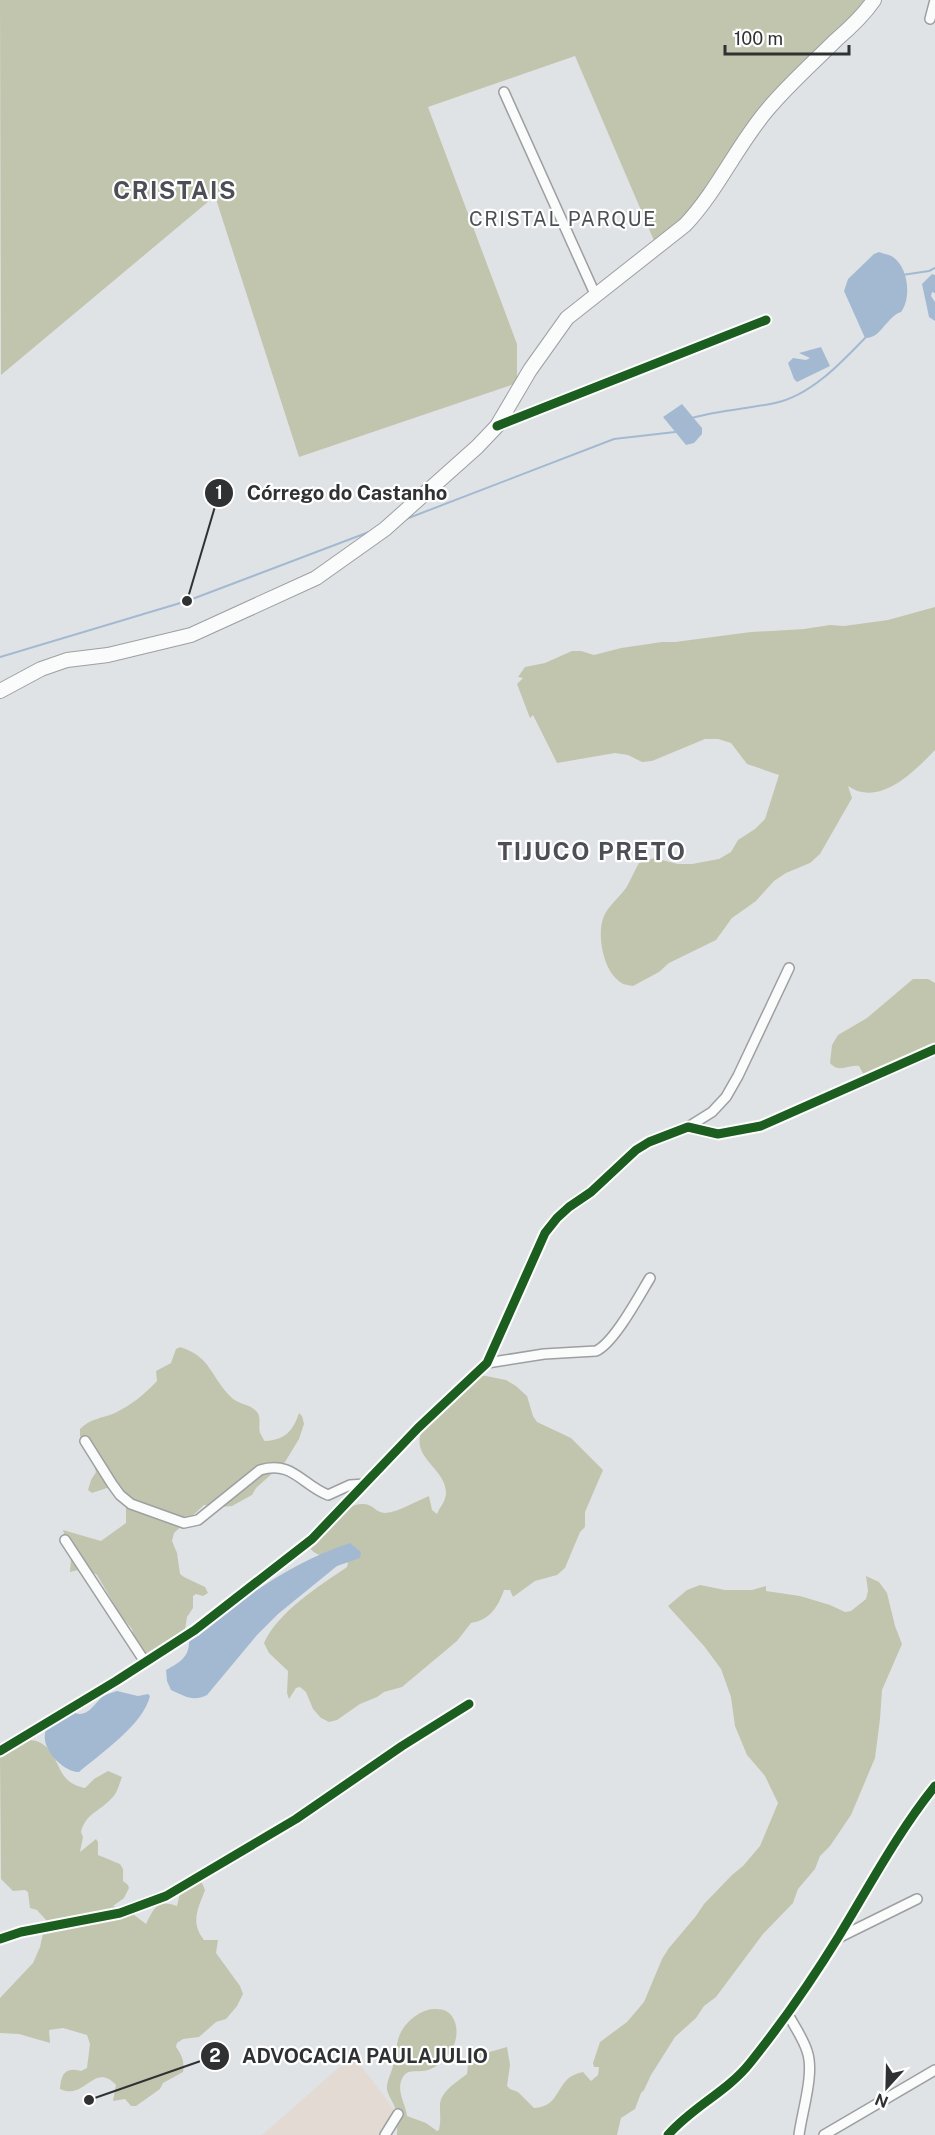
<svg xmlns="http://www.w3.org/2000/svg" width="935" height="2135" font-family="'Public Sans',sans-serif">
<style>
.industrial{fill:#e3dbd3}
.forest{fill:#c1c5ae}
.water{fill:#a3b9d2}
.lines{fill:none;stroke-linecap:round;stroke-linejoin:round}
.stream{stroke:#a3b9d2;stroke-width:2}
.street-casing{stroke:#9d9fa2;stroke-width:12}
.secondary-casing{stroke:#9d9fa2;stroke-width:16}
.street{stroke:#fafbfb;stroke-width:9}
.secondary{stroke:#fafbfb;stroke-width:14}
.cycleway-casing{stroke:#fff;stroke-width:13}
.cycleway{stroke:#1b5e20;stroke-width:9}
.labels{text-anchor:middle;dominant-baseline:central;stroke-width:4.5;stroke-linejoin:round;paint-order:stroke}
.neighbourhood-label{font-size:20px;letter-spacing:1.5px;fill:#4c4f55;stroke:#fff}
.district-label{font-size:24px;font-weight:bold;letter-spacing:1.5px;fill:#4c4f55;stroke:#fff}
.leader{fill:none;stroke:#303133;stroke-width:2}
.callout-dot{fill:#303133;stroke:#fff;stroke-width:2}
.mark-label{font-size:18px;text-anchor:middle;font-weight:bold;fill:#fff}
.callout-label{font-size:20px;text-anchor:middle;font-weight:bold;fill:#303133;stroke:#fff;stroke-width:4.5;stroke-linejoin:round;paint-order:stroke}
</style>
<rect width="100%" height="100%" fill="#e0e3e6"/>
<path class="industrial" d="M 353,2055 L 397,2113 L 382,2135 L 262,2135 Z"/>
<g class="forest">
<path d="M 0,0 L 868,0 L 854,19 L 790,78 L 694,211 L 655,243 L 575,56 L 428,107 L 517,344 L 517,383 L 299,457 L 215,196 L 1,375 Z"/>
<path d="M 935,607 L 935,750 C 915,771 879,808 848,786 L 852,798 L 820,854 L 810,863 L 786,873 L 774,881 L 756,901 L 732,918 L 716,940 L 669,963 L 659,972 L 633,986 C 629,985 623,985 620,982 C 604,971 598,940 602,922 C 605,908 618,899 626,888 C 631,880 634,871 639,863 L 654,858 L 678,864 L 692,864 L 719,859 L 731,852 L 738,840 L 755,829 L 765,819 L 779,775 L 747,764 L 731,743 L 718,739 L 705,739 L 652,761 L 642,762 L 628,755 L 615,753 L 557,763 L 533,715 L 530,718 L 517,684 L 523,678 L 518,677 L 525,667 L 545,663 L 572,651 L 581,651 L 594,655 L 621,648 L 662,642 L 675,642 L 751,632 L 804,629 L 830,625 L 844,626 L 888,620 Z"/>
<path d="M 913,979 L 928,979 L 935,983 L 935,1047 L 864,1075 L 859,1066 C 847,1064 840,1074 830,1063 L 832,1045 L 838,1035 L 867,1018 Z"/>
<path d="M 180,1347 C 212,1357 210,1377 232,1398 C 238,1404 250,1404 256,1411 C 262,1416 258,1426 260,1433 C 261,1434 264,1441 265,1441 C 285,1440 293,1431 299,1413 L 302,1416 L 304,1424 L 299,1439 L 285,1462 L 256,1488 L 252,1495 L 232,1506 L 221,1507 L 204,1505 L 174,1533 L 172,1541 L 177,1553 L 180,1574 L 184,1577 L 205,1587 L 208,1593 L 203,1596 L 196,1594 L 193,1596 L 193,1608 L 187,1617 L 185,1630 L 180,1637 L 144,1659 L 137,1648 L 132,1629 L 121,1616 L 97,1575 L 86,1568 L 70,1572 L 71,1558 L 63,1530 L 101,1541 L 126,1523 L 126,1506 L 120,1490 L 107,1488 L 92,1493 L 88,1490 L 91,1480 L 96,1472 L 89,1446 L 80,1436 L 80,1429 C 89,1419 103,1418 115,1413 C 131,1405 145,1394 157,1381 L 156,1371 L 171,1363 L 176,1349 Z"/>
<path d="M 481,1375 L 506,1380 L 516,1386 L 527,1396 L 533,1416 L 537,1422 L 571,1438 L 603,1470 L 585,1512 L 585,1527 L 580,1532 L 565,1568 L 557,1575 L 535,1581 L 513,1597 L 510,1590 L 504,1590 C 498,1607 490,1620 471,1623 L 457,1641 L 402,1687 L 384,1692 L 377,1697 L 360,1704 L 337,1720 L 329,1722 L 321,1718 L 313,1709 L 306,1692 L 300,1687 L 296,1688 L 289,1699 L 287,1693 L 288,1671 L 269,1653 L 264,1643 C 278,1612 319,1586 347,1567 L 348,1563 C 337,1553 319,1561 310,1548 L 312,1542 C 325,1529 343,1502 364,1504 C 373,1504 376,1513 385,1513 C 399,1512 416,1501 429,1496 L 432,1510 L 437,1514 C 440,1506 446,1502 446,1492 C 445,1467 408,1457 423,1428 L 471,1379 Z"/>
<path d="M 866,1576 L 879,1582 L 887,1593 L 895,1626 L 902,1644 L 882,1690 L 880,1719 L 875,1758 L 851,1815 L 830,1846 L 820,1856 L 815,1869 L 798,1889 L 793,1903 L 763,1934 L 716,1997 L 704,2006 L 696,2018 L 675,2037 L 651,2075 L 644,2090 L 641,2093 L 635,2109 L 621,2118 L 617,2135 L 397,2135 C 397,2126 398,2116 395,2108 C 393,2101 386,2093 387,2087 C 387,2080 392,2072 393,2065 C 396,2055 396,2043 400,2034 C 406,2021 422,2008 436,2009 C 444,2009 451,2012 454,2020 C 463,2039 447,2064 428,2070 C 419,2073 408,2068 403,2077 C 395,2090 406,2104 407,2116 L 426,2123 L 437,2131 L 439,2130 C 441,2118 440,2118 440,2107 C 439,2092 457,2082 467,2074 L 470,2046 L 486,2053 L 507,2047 L 510,2065 L 507,2086 L 510,2089 L 518,2092 L 534,2108 C 563,2107 554,2077 583,2072 L 591,2081 L 598,2075 L 599,2067 L 594,2067 L 593,2063 L 600,2042 L 627,2022 L 644,2002 L 662,1959 L 669,1948 L 696,1916 L 704,1904 L 732,1875 L 743,1866 L 760,1846 L 778,1803 L 765,1776 L 747,1755 L 735,1726 L 731,1697 L 721,1669 L 704,1646 L 668,1606 L 687,1590 L 700,1585 L 725,1590 L 752,1590 L 766,1586 L 766,1591 L 800,1596 L 830,1605 L 845,1612 L 851,1611 L 866,1599 L 868,1591 Z"/>
<path d="M 25,1739 C 29,1740 35,1740 39,1742 C 63,1754 53,1782 85,1788 L 94,1779 L 108,1771 L 122,1777 C 119,1785 117,1794 111,1799 C 99,1812 86,1813 81,1832 L 83,1837 L 80,1852 L 96,1839 L 98,1842 L 98,1855 L 120,1864 L 123,1869 L 123,1881 L 128,1885 L 129,1888 L 124,1898 L 113,1906 L 129,1911 L 146,1924 C 154,1907 158,1899 177,1906 L 180,1893 L 194,1881 L 202,1883 L 205,1890 C 198,1909 190,1922 204,1940 L 218,1940 L 216,1953 L 240,1986 L 243,1994 L 237,2006 L 226,2019 L 216,2022 L 199,2037 L 183,2039 L 177,2043 L 176,2047 C 182,2055 185,2063 183,2072 L 163,2083 L 160,2089 L 136,2106 L 131,2106 L 125,2099 L 113,2101 L 116,2085 C 94,2061 85,2101 60,2089 C 61,2073 66,2067 81,2071 L 87,2068 L 90,2044 L 87,2035 L 63,2028 L 49,2030 L 50,2043 L 19,2034 L 0,2033 L 0,1998 L 33,1963 L 40,1947 L 46,1920 L 37,1910 L 30,1908 L 28,1892 L 25,1890 L 13,1891 L 1,1879 L 0,1755 Z"/>
</g>
<g class="water">
<path d="M 879,252 C 883,254 889,254 893,257 C 908,267 912,298 901,312 C 886,317 881,339 865,338 L 844,291 L 848,279 L 874,254 Z"/>
<path d="M 932,274 L 935,275 L 935,293 L 932,292 L 931,296 L 935,302 L 935,321 L 929,317 L 922,284 Z"/>
<path d="M 821,347 L 830,366 L 797,382 L 794,379 L 788,363 L 793,358 L 806,360 L 810,358 L 799,353 Z"/>
<path d="M 682,404 L 702,428 L 702,434 L 694,443 L 686,445 L 663,417 Z"/>
<path d="M 350,1543 L 361,1552 L 360,1558 L 337,1566 L 278,1614 L 257,1635 L 207,1695 C 193,1702 184,1696 171,1690 L 167,1681 L 166,1670 C 180,1662 190,1657 189,1639 C 239,1602 290,1562 350,1543 Z"/>
<path d="M 117,1691 L 138,1696 L 148,1694 L 150,1696 C 143,1725 101,1753 79,1772 C 61,1772 33,1741 50,1724 C 55,1719 65,1715 71,1711 C 84,1719 91,1709 99,1700 C 104,1694 111,1693 117,1691 Z"/>
</g>
<g class="lines">
<g class="stream">
<path d="M 902,275 L 929,271 L 935,268"/>
<path d="M 692,418 C 720,410 747,409 775,403 C 810,396 841,363 865,338"/>
<path d="M 406,519 L 614,439 L 675,432"/>
<path d="M 0,657 L 187,601 L 369,532"/>
</g>
<defs>
<g id="street">
<path d="M 930,19 L 935,0"/>
<path d="M 504,92 L 595,294"/>
<path d="M 498,426 L 766,320"/>
<path d="M 688,1127 L 712,1112 L 726,1097 L 738,1076 L 789,968"/>
<path d="M 487,1363 L 544,1354 L 596,1351 C 614,1343 639,1296 650,1278"/>
<path d="M 85,1441 L 112,1484 L 120,1495 L 131,1504 L 184,1523 L 198,1520 L 260,1470 C 292,1460 302,1485 328,1495 L 350,1485 L 365,1484"/>
<path d="M 65,1540 L 145,1662"/>
<path d="M 0,1751 L 116,1681 L 195,1630 L 312,1539 L 418,1428 L 487,1363 L 545,1233 L 557,1218 L 569,1207 L 591,1192 L 636,1150 L 649,1142 L 688,1127 L 718,1134 L 761,1126 L 935,1049"/>
<path d="M 838,1938 L 917,1899"/>
<path d="M 0,1939 L 21,1932 L 120,1913 L 166,1896 L 296,1819 L 402,1746 L 469,1704"/>
<path d="M 788,2014 C 794,2026 803,2038 807,2051 C 815,2073 802,2111 799,2135"/>
<path d="M 385,2135 L 398,2114"/>
<path d="M 668,2135 C 692,2107 727,2092 750,2063 C 782,2023 812,1980 839,1936 C 870,1885 898,1832 935,1786"/>
<path d="M 824,2135 L 935,2070"/>
</g>
<path id="secondary" d="M 0,691 L 41,669 L 67,660 L 108,655 L 191,635 L 316,578 L 385,529 L 477,447 L 497,426 L 530,370 L 567,318 L 685,225 C 718,190 737,145 768,109 C 789,84 813,63 836,40 C 850,28 863,16 874,0"/>
</defs>
<use href="#street" class="street-casing"/>
<use href="#secondary" class="secondary-casing"/>
<use href="#street" class="street"/>
<use href="#secondary" class="secondary"/>
<defs>
<g id="cycleway">
<path d="M 497,426 L 766,320"/>
<path d="M 0,1751 L 116,1681 L 195,1630 L 312,1539 L 418,1428 L 487,1363 L 545,1233 L 557,1218 L 569,1207 L 591,1192 L 636,1150 L 649,1142 L 688,1127 L 718,1134 L 761,1126 L 935,1049"/>
<path d="M 0,1939 L 21,1932 L 120,1913 L 166,1896 L 296,1819 L 402,1746 L 469,1704"/>
<path d="M 668,2135 C 692,2107 727,2092 750,2063 C 782,2023 812,1980 839,1936 C 870,1885 898,1832 935,1786"/>
</g>
</defs>
<use href="#cycleway" class="cycleway-casing"/>
<use href="#cycleway" class="cycleway"/>
</g>
<g class="labels">
<g class="neighbourhood-label">
<text x="563" y="219">CRISTAL PARQUE</text>
</g>
<g class="district-label">
<text x="175" y="190">CRISTAIS</text>
<text x="592" y="851">TIJUCO PRETO</text>
</g>
</g>
<path class="leader" d="M187 601L219 493M89 2100L215 2056"/>
<g class="callout-dot">
<circle cx="187" cy="601" r="6"/>
<circle cx="89" cy="2100" r="6"/>
<circle cx="219" cy="493" r="15"/>
<circle cx="215" cy="2056" r="15"/>
</g>
<g class="mark-label">
<text x="219" y="499">1</text>
<text x="215" y="2062">2</text>
</g>
<g class="callout-label">
<text x="347" y="500">Córrego do Castanho</text>
<text x="365" y="2063">ADVOCACIA PAULAJULIO</text>
</g>
<g transform="translate(887 2087) rotate(202)" stroke="#ffffff" stroke-width="4.5" paint-order="stroke">
<path d="M0-4.5L10 22L0 15L-10 22Z" fill="#303133"/>
<text y="-9" font-size="16" font-weight="bold" text-anchor="middle" fill="#303133">N</text>
</g>
<path d="M725 45v9h124v-9" fill="none" stroke="#303133" stroke-width="3"/>
<text x="734" y="45" font-size="18" fill="#303133" stroke="#ffffff" stroke-width="4.5" paint-order="stroke">100 m</text>
</svg>
